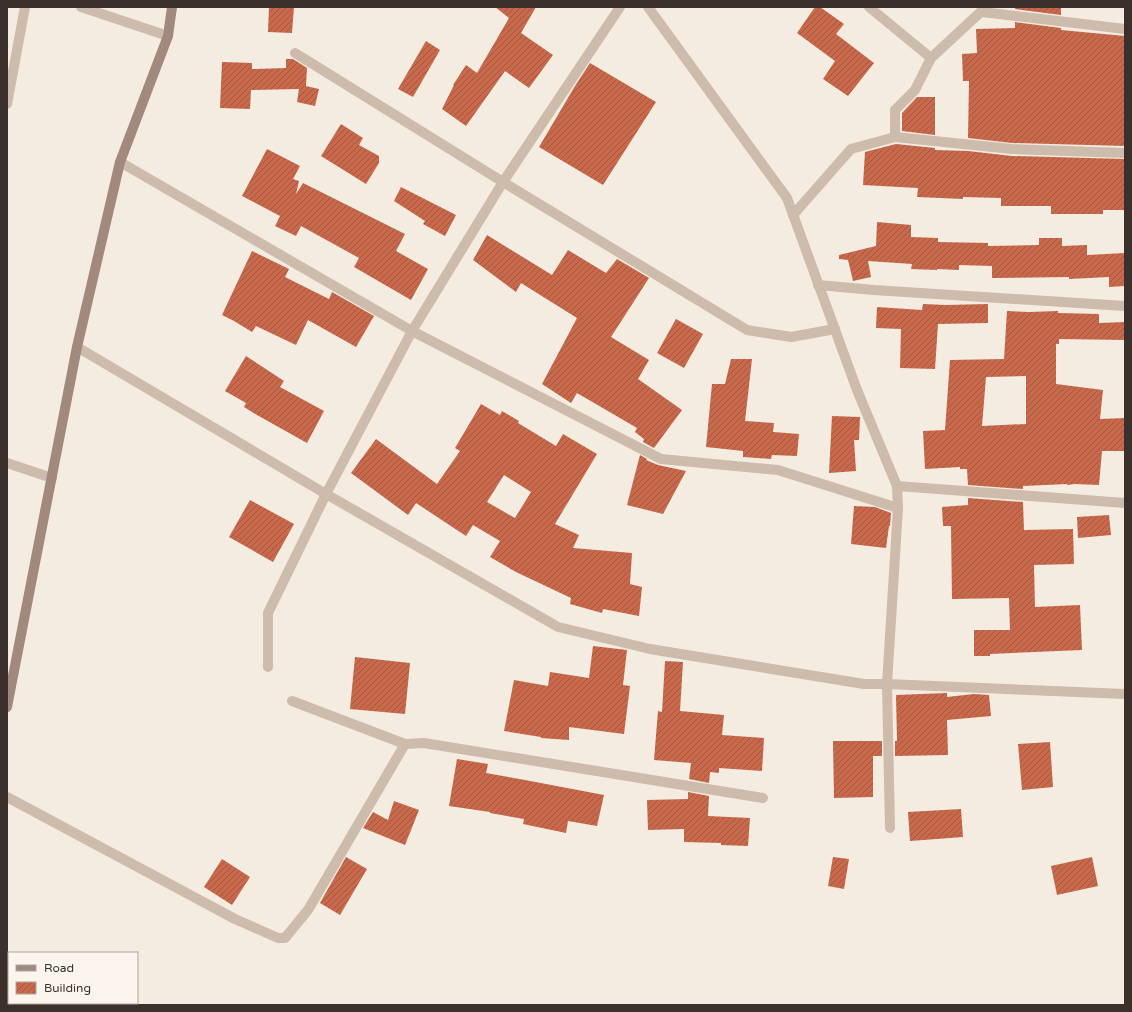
<svg xmlns="http://www.w3.org/2000/svg" width="1132" height="1012" font-family="'Varela Round',sans-serif">
<style>
.building{fill:url(#building-hatch);fill-rule:evenodd}
.lines{fill:none;stroke-linecap:round;stroke-linejoin:round}
.street{stroke:#cdbbac;stroke-width:10}
.secondary{stroke:#a18a7d;stroke-width:10}
</style>
<defs>
<pattern id="building-hatch" width="6" height="6" patternUnits="userSpaceOnUse"><rect width="6" height="6" fill="#c8694b"/><path d="M-1 1l2-2M0 6l6-6M5 7l2-2" fill="none" stroke="#a4573f"/></pattern>
</defs>
<rect width="100%" height="100%" fill="#f4ebe1"/>
<g class="building">
<path d="M 269,7 L 294,7 L 292,33 L 268,32 Z"/>
<path d="M 495,7 L 536,7 L 521,33 L 553,55 L 529,88 L 505,71 L 466,126 L 442,109 L 454,85 L 453,85 L 466,65 L 477,73 L 509,18 Z"/>
<path d="M 815,7 L 820,7 L 844,24 L 836,34 L 874,63 L 848,96 L 823,79 L 835,61 L 797,33 Z"/>
<path d="M 1015,7 L 1061,7 L 1061,15 L 1015,9 Z"/>
<path d="M 1015,22 L 1061,28 L 1061,30 L 1125,36 L 1125,146 L 1012,143 L 968,138 L 969,81 L 963,81 L 962,54 L 977,53 L 976,29 L 1015,28 Z"/>
<path d="M 426,41 L 440,50 L 413,97 L 398,89 Z"/>
<path d="M 286,59 L 293,59 L 307,68 L 306,86 L 319,89 L 315,106 L 297,102 L 299,89 L 251,90 L 250,109 L 220,108 L 222,62 L 252,63 L 252,69 L 286,68 Z"/>
<path d="M 590,63 L 656,102 L 603,185 L 539,147 L 575,86 Z"/>
<path d="M 917,97 L 935,97 L 935,135 L 902,131 L 902,113 Z"/>
<path d="M 341,124 L 363,138 L 359,145 L 379,156 L 379,163 L 366,184 L 321,156 Z"/>
<path d="M 896,144 L 935,148 L 935,150 L 968,151 L 1012,156 L 1125,159 L 1125,210 L 1103,210 L 1103,214 L 1051,214 L 1051,206 L 1001,206 L 1001,198 L 963,197 L 963,199 L 917,197 L 918,188 L 863,185 L 865,152 Z"/>
<path d="M 267,149 L 300,166 L 293,179 L 299,181 L 296,194 L 303,183 L 405,234 L 396,251 L 428,269 L 411,300 L 354,267 L 359,258 L 301,226 L 296,236 L 275,226 L 280,216 L 242,196 Z"/>
<path d="M 401,187 L 456,215 L 445,236 L 423,224 L 425,221 L 394,201 Z"/>
<path d="M 877,222 L 911,225 L 911,237 L 938,238 L 938,242 L 988,243 L 988,246 L 1039,245 L 1039,238 L 1062,238 L 1062,246 L 1087,245 L 1087,255 L 1125,253 L 1125,286 L 1109,287 L 1109,277 L 1069,279 L 1069,277 L 992,278 L 992,266 L 959,265 L 959,270 L 937,269 L 937,270 L 911,269 L 912,264 L 868,261 L 871,277 L 853,281 L 848,260 L 839,259 L 839,255 L 876,246 Z"/>
<path d="M 487,235 L 552,275 L 568,250 L 606,273 L 617,259 L 649,278 L 611,337 L 649,360 L 638,379 L 682,410 L 654,448 L 643,442 L 644,439 L 635,432 L 637,428 L 577,393 L 571,403 L 542,384 L 577,318 L 521,283 L 516,292 L 473,260 Z"/>
<path d="M 252,251 L 289,269 L 285,277 L 329,299 L 332,292 L 374,316 L 356,347 L 308,320 L 296,345 L 256,326 L 252,332 L 234,321 L 222,315 Z"/>
<path d="M 923,304 L 946,305 L 988,304 L 988,323 L 938,324 L 935,369 L 900,368 L 901,329 L 876,328 L 877,307 L 922,310 Z"/>
<path d="M 1007,311 L 1029,312 L 1058,311 L 1058,313 L 1099,314 L 1099,323 L 1125,322 L 1125,340 L 1059,339 L 1059,344 L 1056,344 L 1056,384 L 1103,390 L 1100,419 L 1125,418 L 1125,451 L 1102,451 L 1099,485 L 1075,484 L 1067,485 L 1067,484 L 1023,486 L 1023,489 L 968,485 L 967,469 L 960,469 L 960,467 L 925,469 L 923,431 L 945,430 L 950,360 L 1004,359 ZM 1026,376 L 1026,424 L 982,426 L 986,377 Z"/>
<path d="M 676,319 L 703,334 L 684,368 L 657,353 Z"/>
<path d="M 246,356 L 284,381 L 280,387 L 324,411 L 307,443 L 257,415 L 244,407 L 246,403 L 225,391 Z"/>
<path d="M 731,359 L 752,359 L 745,421 L 774,423 L 773,432 L 799,434 L 797,456 L 772,455 L 771,459 L 743,457 L 743,451 L 706,447 L 712,384 L 725,384 Z"/>
<path d="M 481,404 L 500,415 L 502,411 L 519,421 L 518,423 L 556,446 L 563,434 L 597,454 L 555,524 L 579,535 L 573,548 L 632,553 L 630,584 L 642,587 L 639,616 L 603,609 L 602,613 L 570,604 L 571,598 L 516,572 L 490,557 L 500,541 L 473,525 L 466,536 L 416,503 L 408,515 L 351,473 L 376,439 L 437,484 L 460,451 L 455,448 ZM 504,475 L 531,492 L 515,518 L 487,502 Z"/>
<path d="M 832,416 L 860,417 L 859,440 L 854,440 L 856,471 L 829,473 Z"/>
<path d="M 640,455 L 647,459 L 646,460 L 658,465 L 686,471 L 663,514 L 627,505 Z"/>
<path d="M 968,498 L 1023,502 L 1024,530 L 1073,529 L 1074,564 L 1034,565 L 1035,607 L 1080,605 L 1082,650 L 990,654 L 990,656 L 974,656 L 974,630 L 1010,630 L 1009,598 L 952,599 L 951,526 L 943,526 L 942,507 L 968,505 Z"/>
<path d="M 250,500 L 294,524 L 273,562 L 229,537 Z"/>
<path d="M 854,506 L 875,507 L 891,513 L 890,526 L 889,526 L 886,548 L 851,544 Z"/>
<path d="M 1109,515 L 1111,535 L 1078,538 L 1077,517 Z"/>
<path d="M 593,646 L 627,650 L 623,685 L 630,686 L 624,734 L 569,727 L 569,740 L 541,738 L 541,737 L 504,731 L 514,680 L 548,686 L 550,672 L 589,678 Z"/>
<path d="M 355,657 L 410,663 L 405,714 L 350,709 Z"/>
<path d="M 665,661 L 683,662 L 680,711 L 724,715 L 722,735 L 764,738 L 762,771 L 719,768 L 719,773 L 710,772 L 709,783 L 689,779 L 691,763 L 654,760 L 658,711 L 662,712 Z"/>
<path d="M 947,693 L 947,697 L 974,694 L 989,695 L 991,716 L 947,720 L 948,755 L 895,756 L 895,741 L 897,741 L 896,695 Z"/>
<path d="M 833,741 L 882,741 L 882,756 L 873,756 L 873,797 L 834,798 Z"/>
<path d="M 1050,742 L 1053,787 L 1022,790 L 1018,744 Z"/>
<path d="M 457,759 L 488,764 L 486,773 L 525,780 L 604,795 L 597,826 L 568,821 L 566,833 L 523,824 L 524,819 L 490,813 L 490,812 L 449,806 Z"/>
<path d="M 688,792 L 709,796 L 708,816 L 750,818 L 748,846 L 721,845 L 721,843 L 684,842 L 684,829 L 648,830 L 647,800 L 688,799 Z"/>
<path d="M 394,801 L 419,810 L 405,845 L 363,828 L 373,812 L 388,820 Z"/>
<path d="M 961,809 L 963,837 L 910,841 L 908,812 Z"/>
<path d="M 346,857 L 367,869 L 340,915 L 320,903 Z"/>
<path d="M 833,857 L 849,859 L 844,889 L 828,886 Z"/>
<path d="M 1092,857 L 1098,886 L 1057,895 L 1051,866 Z"/>
<path d="M 222,859 L 250,877 L 232,905 L 204,887 Z"/>
</g>
<g class="lines">
<g class="street">
<path d="M 81,7 L 168,36"/>
<path d="M 648,7 L 787,198 L 857,390 L 897,486 L 898,508 L 887,684 L 890,828"/>
<path d="M 869,7 L 931,58"/>
<path d="M 982,12 L 1125,29"/>
<path d="M 295,53 L 503,182 L 747,330 L 791,337 L 835,329"/>
<path d="M 7,104 L 25,7"/>
<path d="M 895,137 L 895,110 L 915,90 L 931,58 L 986,7"/>
<path d="M 120,162 L 412,331 L 661,459 L 778,470 L 898,508"/>
<path d="M 793,215 L 851,149 L 895,137 L 1012,149 L 1125,153"/>
<path d="M 818,285 L 874,290 L 1125,306"/>
<path d="M 77,347 L 326,494 L 558,627 L 650,649 L 864,684 L 887,684 L 1125,694"/>
<path d="M 7,463 L 52,478"/>
<path d="M 897,486 L 1125,503"/>
<path d="M 268,667 L 268,613 L 326,494 L 412,331 L 503,182 L 620,7"/>
<path d="M 292,701 L 405,744 L 424,743 L 763,798"/>
<path d="M 7,797 L 235,919 L 278,938 L 285,938 L 308,910 L 405,744"/>
</g>
<path class="secondary" d="M 7,707 L 77,347 L 120,162 L 168,36 L 172,7"/>
</g>
<rect width="1132" height="1012" fill="none" stroke="#3b302b" stroke-width="16"/>
<rect x="8" y="952" width="130" height="52" fill="#fbf5ee" stroke="#aea6a0"/>
<rect x="16" y="965" width="20" height="6" fill="#a18a7d" stroke="#aea6a0"/>
<text x="44" y="972" font-size="12" fill="#3b302b">Road</text>
<rect x="16" y="982" width="20" height="12" fill="url(#building-hatch)" stroke="#aea6a0"/>
<text x="44" y="992" font-size="12" fill="#3b302b">Building</text>
</svg>
